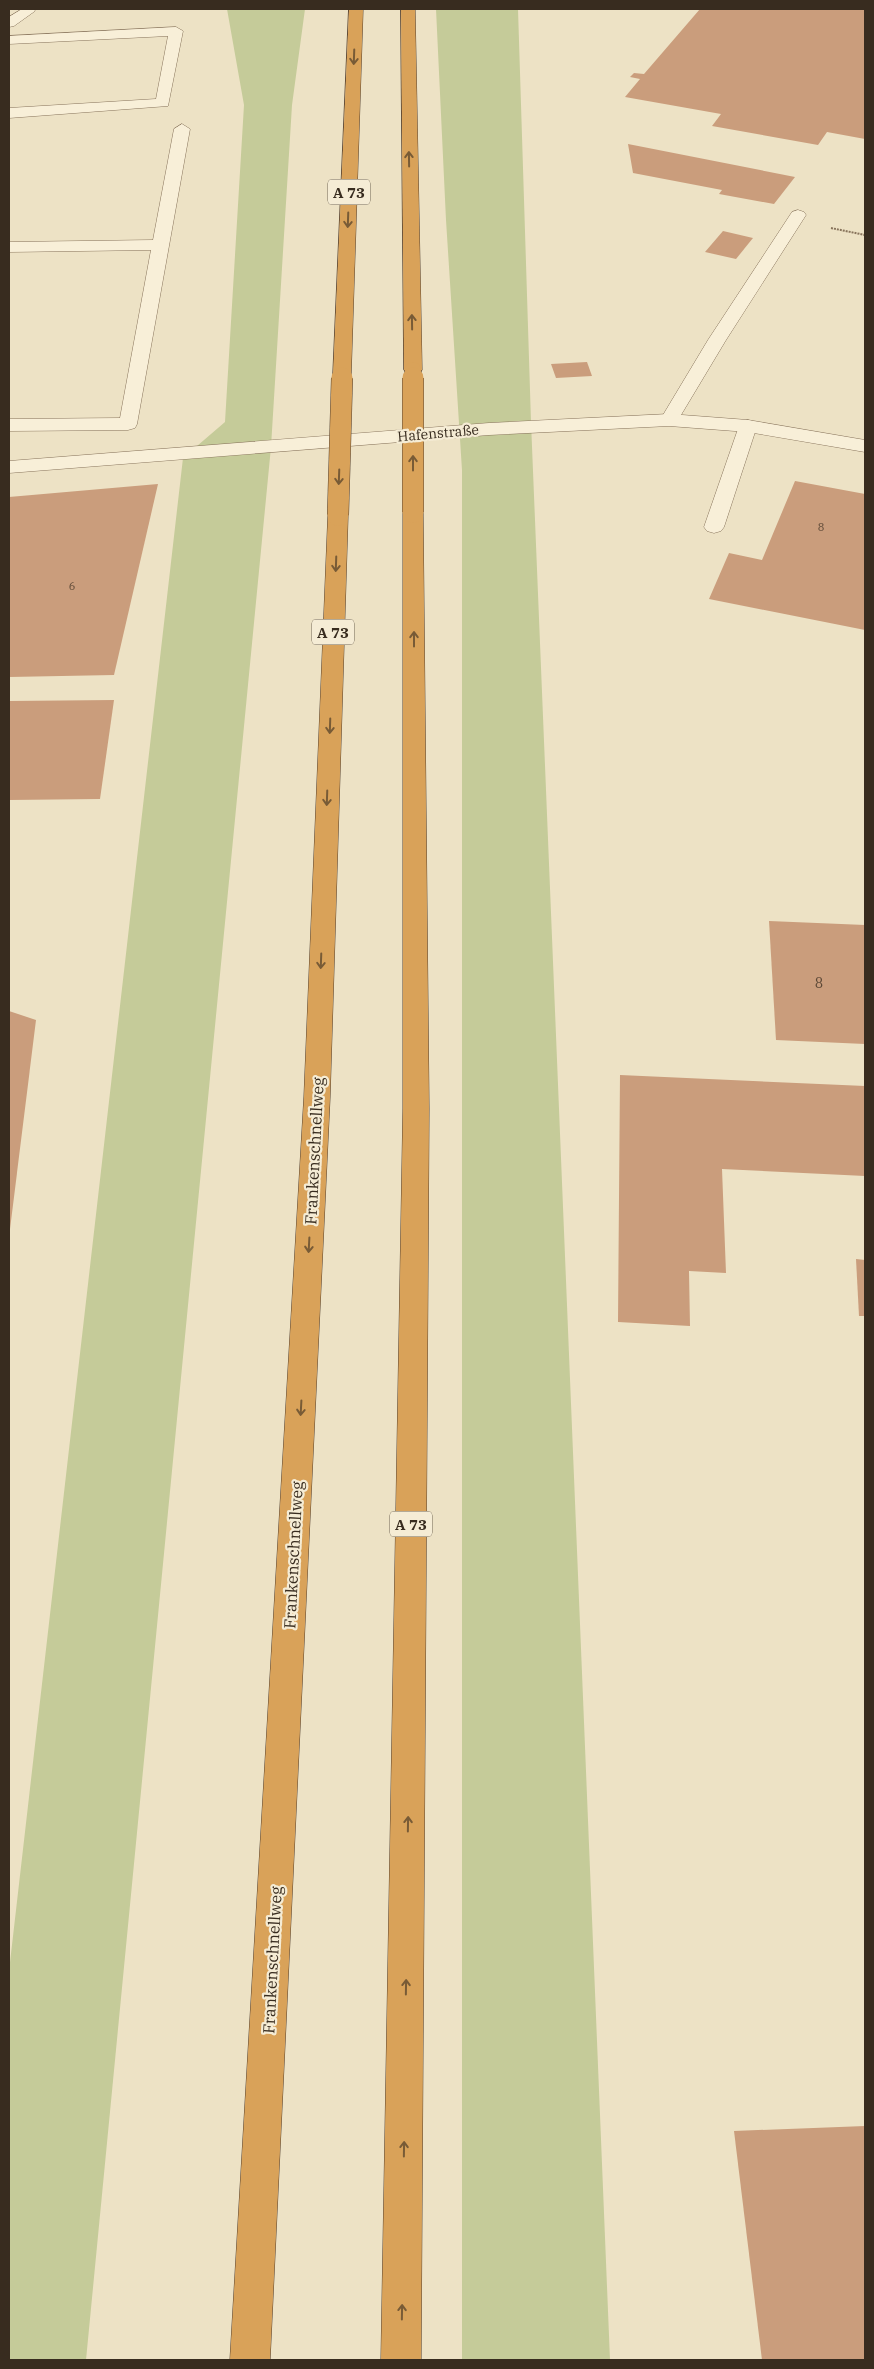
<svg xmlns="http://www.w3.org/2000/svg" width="874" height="2369" font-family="'IBM Plex Serif',serif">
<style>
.green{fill:#c5cb99}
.building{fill:#ca9d7c}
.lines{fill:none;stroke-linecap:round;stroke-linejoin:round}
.service-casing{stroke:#88745c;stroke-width:1}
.minor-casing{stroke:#88745c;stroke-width:1}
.motorway-casing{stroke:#564230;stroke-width:1}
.path{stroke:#88745c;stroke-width:2;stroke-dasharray:2 1;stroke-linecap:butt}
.service{fill:#f8efd8;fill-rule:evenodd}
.minor{fill:#f8efd8;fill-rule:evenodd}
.motorway{fill:#d9a259;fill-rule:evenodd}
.motorway-bridge-far1-casing{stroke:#564230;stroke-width:17;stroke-linecap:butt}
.motorway-bridge-casing{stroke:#564230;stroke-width:22;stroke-linecap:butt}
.motorway-bridge-far1{stroke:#d9a259;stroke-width:16}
.motorway-bridge{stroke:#d9a259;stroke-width:21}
.oneway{stroke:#785b36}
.labels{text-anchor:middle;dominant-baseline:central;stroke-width:4.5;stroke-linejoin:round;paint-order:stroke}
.far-number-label{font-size:11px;fill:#5c4836}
.far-street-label{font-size:14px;fill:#382c1f;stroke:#f5ecd5}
.number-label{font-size:14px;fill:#5c4836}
.shield{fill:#f5ecd5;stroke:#716656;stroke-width:1}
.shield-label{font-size:15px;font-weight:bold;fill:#382c1f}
.street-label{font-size:16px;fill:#382c1f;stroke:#f5ecd5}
</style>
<rect width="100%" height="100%" fill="#ede2c5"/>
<g class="green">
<path d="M 227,9 L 305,9 L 292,105 L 271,447 L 86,2360 L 9,2360 L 9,1971 L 183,458 L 225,422 L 244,105 Z"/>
<path d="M 436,9 L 518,9 L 531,422 L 610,2360 L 462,2360 L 462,470 L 446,220 Z"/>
</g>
<g class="building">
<path d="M 700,9 L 865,9 L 865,139 L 827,132 L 818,145 L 712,126 L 721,114 L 625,97 L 640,79 L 630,77 L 634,73 L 644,74 Z"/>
<path d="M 628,144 L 795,177 L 774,204 L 719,194 L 722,190 L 633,173 Z"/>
<path d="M 723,231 L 753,238 L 736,259 L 705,252 Z"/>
<path d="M 587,362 L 592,376 L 556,378 L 551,364 Z"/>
<path d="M 795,481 L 865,494 L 865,630 L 709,599 L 729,553 L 762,560 Z"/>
<path d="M 158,484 L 114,675 L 9,677 L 9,497 Z"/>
<path d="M 114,700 L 100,799 L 9,800 L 9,701 Z"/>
<path d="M 769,921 L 865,925 L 865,1044 L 776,1040 Z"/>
<path d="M 9,1011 L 36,1020 L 10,1229 L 9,1229 Z"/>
<path d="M 620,1075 L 865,1086 L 865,1176 L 722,1169 L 726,1273 L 689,1271 L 690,1326 L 618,1322 Z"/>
<path d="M 856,1259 L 865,1260 L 865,1316 L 859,1316 Z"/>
<path d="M 865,2126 L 865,2360 L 762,2360 L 734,2131 Z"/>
</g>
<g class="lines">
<defs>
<g id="service">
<path d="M 22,9 L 34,9 L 35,11 L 14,26 L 9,27 L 9,17 Z"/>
<path d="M 176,27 L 183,31 L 168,106 L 9,118 L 9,108 L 156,99 L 168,36 L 9,44 L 9,36 Z"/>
<path d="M 182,124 L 190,129 L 137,424 L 135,428 L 128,430 L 9,431 L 9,419 L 120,418 L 151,250 L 9,252 L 9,242 L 153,240 L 174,129 Z"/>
<path d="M 798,210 L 804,212 L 806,215 L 726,340 L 678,420 L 676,424 L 662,424 L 660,420 L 708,340 L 792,212 Z"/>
<path d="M 748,420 L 755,422 L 757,426 L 724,527 L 721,531 L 714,533 L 707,531 L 704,527 L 739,426 L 741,422 Z"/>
</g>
<path id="minor" d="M 669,414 L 748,420 L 865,440 L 865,452 L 748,432 L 669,426 L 489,435 L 9,473 L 9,461 L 489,423 Z"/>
<g id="motorway">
<path d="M 349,9 L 363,9 L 351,376 L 348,380 L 336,380 L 333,376 Z"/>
<path d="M 401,9 L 415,9 L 422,370 L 419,374 L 407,374 L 404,370 Z"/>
<path d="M 413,506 L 420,508 L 423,512 L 429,1109 L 421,2360 L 381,2360 L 403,1109 L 403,512 L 406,508 Z"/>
<path d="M 338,509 L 345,511 L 348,515 L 330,1097 L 270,2360 L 230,2360 L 304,1097 L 328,515 L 331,511 Z"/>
</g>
</defs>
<use href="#service" class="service-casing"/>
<use href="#minor" class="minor-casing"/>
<use href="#motorway" class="motorway-casing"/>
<path class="path" d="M 831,228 L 865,235"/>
<use href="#service" class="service"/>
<use href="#minor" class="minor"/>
<use href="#motorway" class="motorway"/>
<defs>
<g id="motorway-bridge-far1">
<path d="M 413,370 L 413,379"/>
<path d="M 342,379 L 342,376"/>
</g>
<g id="motorway-bridge">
<path d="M 413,378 L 413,512"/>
<path d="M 338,515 L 342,378"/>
</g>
</defs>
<use href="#motorway-bridge-far1" class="motorway-bridge-far1-casing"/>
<use href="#motorway-bridge" class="motorway-bridge-casing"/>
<use href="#motorway-bridge-far1" class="motorway-bridge-far1"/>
<use href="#motorway-bridge" class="motorway-bridge"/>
</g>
<defs><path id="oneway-shaft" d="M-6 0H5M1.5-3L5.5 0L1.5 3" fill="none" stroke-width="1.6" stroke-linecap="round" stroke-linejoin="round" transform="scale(1.25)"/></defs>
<g class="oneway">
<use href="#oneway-shaft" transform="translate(354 57) rotate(92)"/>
<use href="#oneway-shaft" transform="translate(409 159) rotate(-91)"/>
<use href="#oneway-shaft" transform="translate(348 220) rotate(92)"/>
<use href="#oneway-shaft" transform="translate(412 322) rotate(-91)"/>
<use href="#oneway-shaft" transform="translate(413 463) rotate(-90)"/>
<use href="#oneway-shaft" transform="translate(339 477) rotate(92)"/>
<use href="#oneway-shaft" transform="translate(336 564) rotate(92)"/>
<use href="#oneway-shaft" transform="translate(414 639) rotate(-90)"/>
<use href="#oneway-shaft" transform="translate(330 726) rotate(92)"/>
<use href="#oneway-shaft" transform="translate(327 798) rotate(92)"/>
<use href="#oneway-shaft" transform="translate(321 961) rotate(92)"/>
<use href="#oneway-shaft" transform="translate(309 1245) rotate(93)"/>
<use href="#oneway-shaft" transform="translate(301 1408) rotate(93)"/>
<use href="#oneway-shaft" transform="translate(408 1824) rotate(-89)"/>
<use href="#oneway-shaft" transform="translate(406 1987) rotate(-89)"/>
<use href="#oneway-shaft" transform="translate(404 2149) rotate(-89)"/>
<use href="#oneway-shaft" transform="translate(402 2312) rotate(-89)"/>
</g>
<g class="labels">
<g class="far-number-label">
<text x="821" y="527">8</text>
<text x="72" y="586">6</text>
</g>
<g class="far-street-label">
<text transform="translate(438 433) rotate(-5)">Hafenstraße</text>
</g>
<g class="number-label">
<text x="819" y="983">8</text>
</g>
<g class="shield">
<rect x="328" y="179.5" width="42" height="25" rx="4"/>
<rect x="312" y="619.5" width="42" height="25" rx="4"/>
<rect x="390" y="1511.5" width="42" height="25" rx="4"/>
</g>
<g class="shield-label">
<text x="349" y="192">A 73</text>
<text x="333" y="632">A 73</text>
<text x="411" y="1524">A 73</text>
</g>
<g class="street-label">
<text transform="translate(314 1151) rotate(-87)">Frankenschnellweg</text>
<text transform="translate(293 1555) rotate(-87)">Frankenschnellweg</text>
<text transform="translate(272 1960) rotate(-87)">Frankenschnellweg</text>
</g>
</g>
<rect width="874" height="2369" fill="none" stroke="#382c1f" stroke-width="20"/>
</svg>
